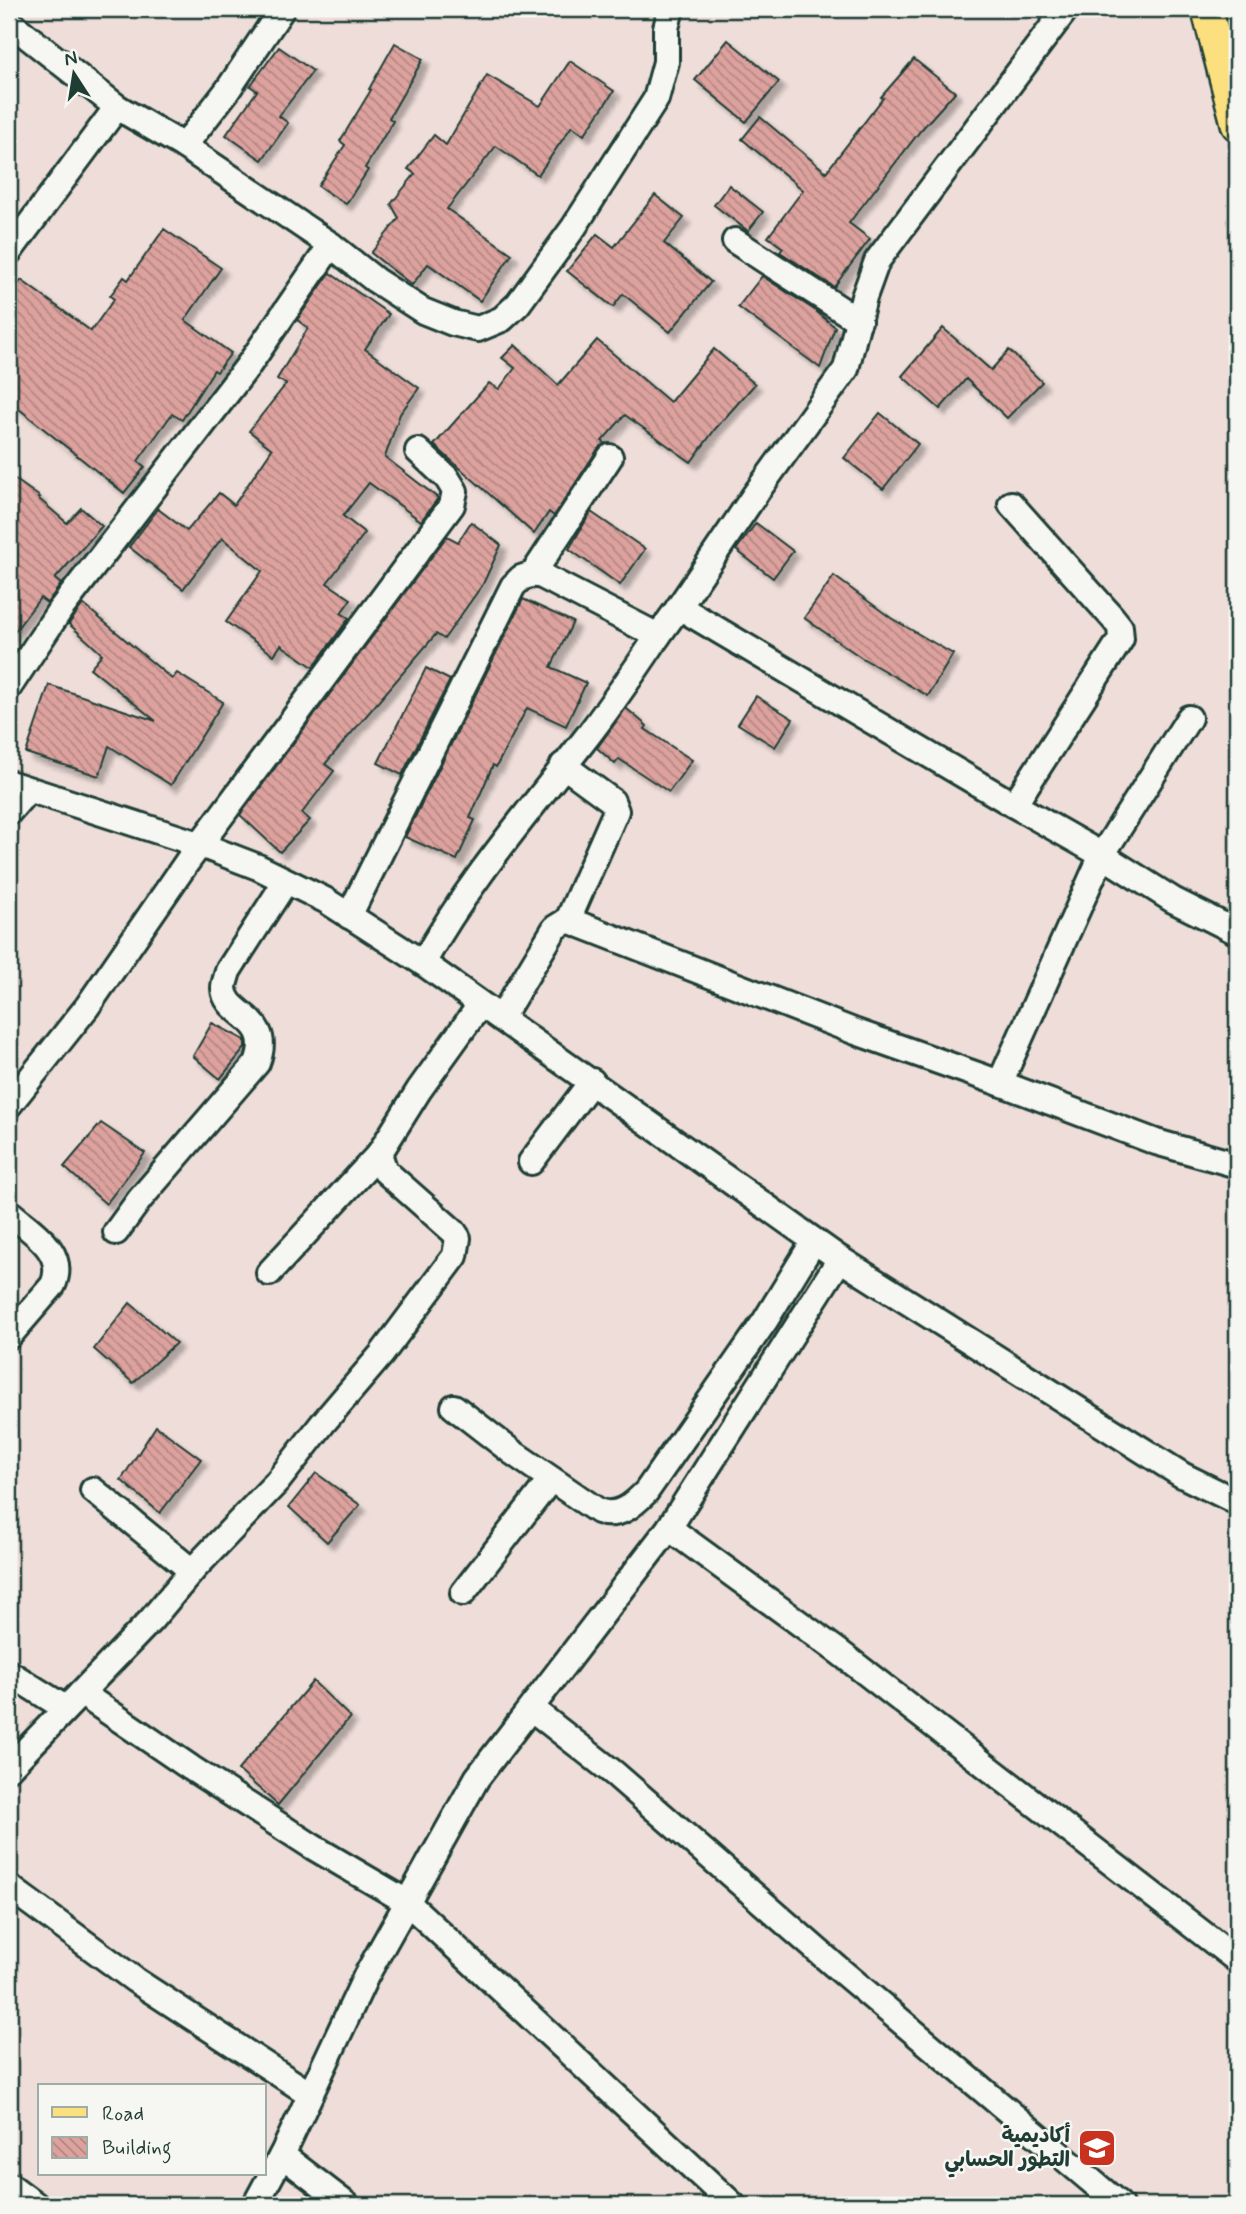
<svg xmlns="http://www.w3.org/2000/svg" width="1246" height="2214" font-family="Mynerve,'Playpen Sans Arabic',sans-serif">
<style>
.building{fill:url(#building-back-hatch);stroke:#1f3d34;stroke-width:2;filter:url(#shadow)}
.lines{fill:none;stroke-linecap:round;stroke-linejoin:round}
.minor-casing{stroke:#1f3d34;stroke-width:30}
.major-casing{stroke:#1f3d34;stroke-width:35}
.minor{stroke:#f6f6f2;stroke-width:24}
.major{stroke:#fce080;stroke-width:30}
.labels{text-anchor:middle;dominant-baseline:central;stroke-width:5;stroke-linejoin:round;paint-order:stroke}
.poi-label{font-size:21px;font-weight:bold;fill:#1f3d34;stroke:#f6f6f2;text-anchor:end}
</style>
<defs>
<pattern id="building-back-hatch" width="6" height="6" patternUnits="userSpaceOnUse" patternTransform="scale(1.75)"><rect width="6" height="6" fill="#dda29e"/><path d="M-1 5l2 2M0 0l6 6M5-1l2 2" fill="none" stroke="#b38582"/></pattern>
<filter id="shadow"><feDropShadow dx="6" dy="6" stdDeviation="2" flood-color="#0004"/></filter>
</defs>
<rect width="100%" height="100%" fill="#eeddd9"/>
<filter id="ink" filterUnits="userSpaceOnUse"><feTurbulence type="fractalNoise" baseFrequency=".0143" numOctaves="2"/><feDisplacementMap in="SourceGraphic" scale="14" xChannelSelector="R" yChannelSelector="G"/><feConvolveMatrix kernelMatrix="1 2 1 2 8 2 1 2 1" color-interpolation-filters="sRGB"/></filter>
<g filter="url(#ink)">
<g class="building">
<path d="M 728,40 L 779,82 L 746,122 L 695,80 Z"/>
<path d="M 395,43 L 423,59 L 389,118 L 393,121 L 365,168 L 368,170 L 346,204 L 318,186 L 345,145 L 340,141 L 371,90 L 369,89 Z"/>
<path d="M 279,47 L 313,71 L 279,116 L 288,123 L 262,160 L 226,135 L 257,91 L 250,86 Z"/>
<path d="M 914,59 L 955,92 L 921,130 L 849,223 L 870,239 L 834,287 L 780,252 L 783,248 L 768,237 L 803,190 L 742,139 L 760,117 L 826,172 L 883,98 L 881,97 Z"/>
<path d="M 570,61 L 614,91 L 584,135 L 572,126 L 538,175 L 496,146 L 447,209 L 512,254 L 480,301 L 428,264 L 412,285 L 371,253 L 399,218 L 391,204 L 415,174 L 408,169 L 434,135 L 446,145 L 487,75 L 540,106 Z"/>
<path d="M 729,185 L 763,212 L 748,231 L 714,205 Z"/>
<path d="M 655,195 L 684,218 L 664,243 L 711,282 L 670,332 L 623,294 L 613,307 L 567,271 L 597,234 L 614,247 Z"/>
<path d="M 164,229 L 221,268 L 185,320 L 231,353 L 217,372 L 214,370 L 182,420 L 172,414 L 138,461 L 145,467 L 124,493 L 9,401 L 9,298 L 21,280 L 91,331 L 114,299 L 110,296 L 124,277 L 128,280 Z"/>
<path d="M 330,273 L 389,314 L 365,349 L 419,388 L 400,414 L 385,457 L 438,498 L 421,521 L 369,483 L 343,516 L 365,533 L 327,583 L 351,599 L 341,613 L 349,618 L 313,667 L 281,645 L 274,655 L 226,622 L 262,571 L 222,538 L 183,589 L 129,547 L 158,509 L 187,531 L 219,493 L 234,505 L 272,449 L 249,431 L 286,384 L 277,379 L 308,328 L 297,320 Z"/>
<path d="M 762,276 L 816,311 L 835,327 L 820,368 L 738,307 Z"/>
<path d="M 943,328 L 991,370 L 1009,350 L 1042,382 L 1007,418 L 966,379 L 940,409 L 902,376 Z"/>
<path d="M 597,340 L 670,402 L 714,349 L 755,384 L 716,428 L 691,462 L 625,415 L 602,441 L 605,443 L 598,449 L 554,516 L 549,512 L 534,534 L 434,445 L 489,383 L 499,389 L 515,368 L 502,358 L 515,345 L 558,385 Z"/>
<path d="M 880,413 L 918,444 L 883,489 L 844,458 Z"/>
<path d="M 9,475 L 40,497 L 38,498 L 67,523 L 81,508 L 102,526 L 55,579 L 61,584 L 47,603 L 40,598 L 9,639 Z"/>
<path d="M 591,512 L 645,549 L 620,585 L 569,549 Z"/>
<path d="M 471,522 L 501,545 L 483,584 L 444,639 L 436,634 L 325,764 L 334,771 L 302,813 L 310,820 L 280,852 L 240,815 L 447,536 L 458,542 Z"/>
<path d="M 756,523 L 793,551 L 773,578 L 736,550 Z"/>
<path d="M 834,576 L 891,618 L 953,654 L 928,696 L 862,658 L 804,618 Z"/>
<path d="M 523,599 L 573,622 L 551,667 L 586,683 L 566,726 L 527,708 L 496,767 L 493,765 L 470,818 L 475,820 L 457,860 L 405,837 Z"/>
<path d="M 83,604 L 172,679 L 177,673 L 223,702 L 171,785 L 109,746 L 99,776 L 26,753 L 49,685 L 156,721 L 90,668 L 102,654 L 69,624 Z"/>
<path d="M 426,668 L 450,680 L 402,775 L 378,763 Z"/>
<path d="M 756,696 L 793,719 L 775,747 L 738,724 Z"/>
<path d="M 626,708 L 647,726 L 645,729 L 692,760 L 669,792 L 619,759 L 615,764 L 597,748 Z"/>
<path d="M 212,1023 L 245,1040 L 245,1048 L 220,1079 L 193,1056 Z"/>
<path d="M 101,1123 L 145,1153 L 106,1204 L 64,1167 Z"/>
<path d="M 130,1303 L 176,1343 L 133,1383 L 94,1349 Z"/>
<path d="M 156,1426 L 201,1459 L 160,1513 L 121,1480 Z"/>
<path d="M 316,1473 L 360,1505 L 327,1542 L 289,1507 Z"/>
<path d="M 313,1681 L 350,1717 L 278,1805 L 238,1770 Z"/>
</g>
<g class="lines">
<defs>
<g id="minor">
<path d="M 1066,9 L 877,261 L 864,297 L 846,369 L 756,493 L 679,607 L 1014,805 L 1102,855 L 1173,900 L 1237,932"/>
<path d="M 9,22 L 117,107 L 184,146 L 331,245 L 375,280 L 423,311 L 453,323 L 478,329 L 502,319 L 518,304 L 574,227 L 656,99 L 666,62 L 666,28 L 671,9"/>
<path d="M 184,146 L 227,91 L 282,9"/>
<path d="M 735,241 L 859,321"/>
<path d="M 9,252 L 117,107"/>
<path d="M 1011,504 L 1112,617 L 1120,627 L 1121,639 L 1014,805"/>
<path d="M 533,574 L 610,457"/>
<path d="M 9,687 L 60,610 L 248,366 L 331,245"/>
<path d="M 563,765 L 612,801 L 616,811 L 568,920"/>
<path d="M 9,783 L 201,845 L 258,867 L 325,900 L 423,963 L 840,1259 L 1182,1475 L 1237,1502"/>
<path d="M 9,812 L 28,790"/>
<path d="M 349,916 L 513,586 L 521,578 L 533,574 L 542,576 L 658,636 L 679,607"/>
<path d="M 423,963 C 469,880 532,808 590,733 C 614,701 636,669 658,636"/>
<path d="M 501,1018 L 555,928 L 568,920 L 856,1032 L 1000,1083 L 1156,1142 L 1237,1165"/>
<path d="M 1000,1083 L 1102,855 L 1189,718"/>
<path d="M 9,1105 L 87,1007 L 187,862 L 452,505 L 455,491 L 447,478 L 418,451"/>
<path d="M 531,1162 L 592,1081"/>
<path d="M 9,1212 C 30,1231 68,1251 53,1285 L 9,1336"/>
<path d="M 116,1232 L 140,1199 L 257,1063 C 275,1016 225,1017 224,988 C 224,983 227,976 228,971 L 286,881"/>
<path d="M 269,1273 L 379,1154"/>
<path d="M 454,1407 L 512,1452 L 598,1511 C 618,1519 633,1505 646,1492 L 765,1321 L 814,1241"/>
<path d="M 93,1490 L 192,1571"/>
<path d="M 669,1528 L 839,1652 L 1237,1960"/>
<path d="M 463,1593 L 551,1479"/>
<path d="M 9,1673 L 65,1708"/>
<path d="M 81,1693 L 191,1768 L 313,1847 L 407,1902 L 733,2205"/>
<path d="M 532,1709 L 615,1774 L 834,1965 L 1120,2205"/>
<path d="M 9,1768 L 151,1620 L 192,1571 L 277,1482 L 323,1423 L 381,1355 L 455,1256 L 458,1238 L 454,1232 L 385,1171 L 379,1154 L 419,1090 L 480,1005"/>
<path d="M 9,1887 L 135,1980 L 310,2094"/>
<path d="M 282,2155 L 347,2205"/>
<path d="M 9,2185 L 36,2205"/>
<path d="M 255,2205 L 282,2155 L 366,1976 L 477,1778 L 669,1528 L 840,1259"/>
</g>
<path id="major" d="M 1207,9 L 1237,125"/>
</defs>
<use href="#minor" class="minor-casing"/>
<use href="#major" class="major-casing"/>
<use href="#minor" class="minor"/>
<use href="#major" class="major"/>
</g>
</g>
<defs>
<symbol id="school-square" viewBox="-11 -11 22 22"><rect x="-9" y="-9" width="18" height="18" rx="4" fill="#c8321e" stroke="#f6f6f2"/><path d="M0-5L7-2L0 1L-7-2ZM-4 1L0 2.5L4 1V4Q0 6-4 4Z" fill="#fff"/></symbol>
</defs>
<g fill-rule="evenodd">
<use href="#school-square" x="1075" y="2126" width="44" height="44"/>
</g>
<g class="labels">
<g class="poi-label">
<text x="1070" y="2136">أكاديمية<tspan x="1070" dy="24">التطور الحسابي</tspan></text>
</g>
</g>
<rect width="1246" height="2214" fill="none" stroke="#f6f6f2" stroke-width="35"/>
<rect x="18" y="18" width="1211" height="2179" fill="none" stroke="#1f3d34" stroke-width="2.5" filter="url(#ink)"/>
<rect x="38" y="2084" width="228" height="91" fill="#f6f6f2" stroke="#a0aca6" stroke-width="2"/>
<rect x="52" y="2107" width="35" height="10" fill="#fce080" stroke="#a0aca6" stroke-width="2"/>
<text x="102" y="2120" font-size="21" fill="#1f3d34">Road</text>
<rect x="52" y="2137" width="35" height="21" fill="url(#building-back-hatch)" stroke="#a0aca6" stroke-width="2"/>
<text x="102" y="2154" font-size="21" fill="#1f3d34">Building</text>
<g transform="translate(74 74) rotate(348)" stroke="#f6f6f2" stroke-width="5" paint-order="stroke">
<path d="M0-5L12 26L0 18L-12 26Z" fill="#1f3d34"/>
<text y="-10" font-size="19" font-weight="bold" text-anchor="middle" fill="#1f3d34">N</text>
</g>
</svg>
